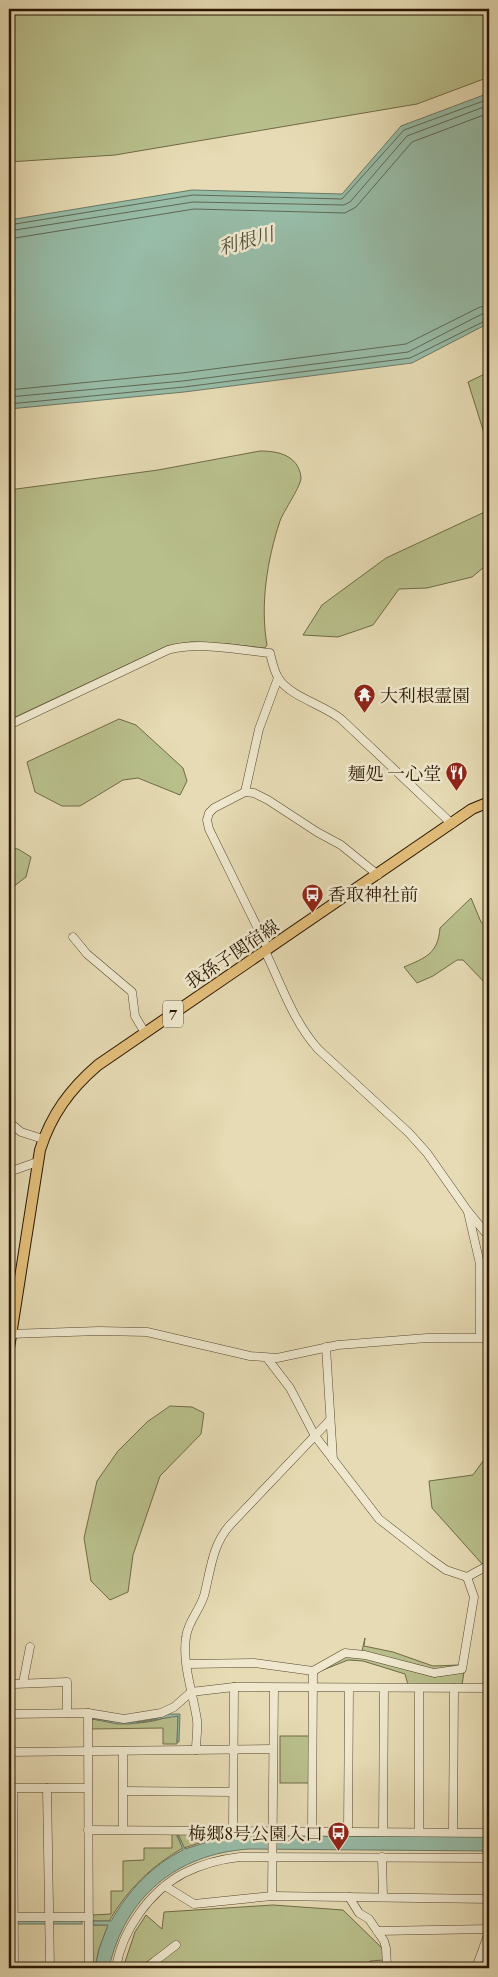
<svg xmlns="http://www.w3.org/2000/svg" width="498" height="1977" font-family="'EB Garamond','Noto Serif JP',serif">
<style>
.green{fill:#b8bf8b;stroke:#706a46}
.water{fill:#97bca8;stroke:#6b7965}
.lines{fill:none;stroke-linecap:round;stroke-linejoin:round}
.shore{stroke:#606854;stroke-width:1}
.minor-casing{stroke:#58462e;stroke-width:9}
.major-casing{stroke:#291501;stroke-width:12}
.minor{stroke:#efe8ce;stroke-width:8}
.major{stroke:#e3be7a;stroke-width:10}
.labels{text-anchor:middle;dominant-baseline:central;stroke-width:5;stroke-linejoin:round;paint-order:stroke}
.shield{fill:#efe8ce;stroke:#64543e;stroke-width:1}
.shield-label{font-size:16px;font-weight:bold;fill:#291501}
.poi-label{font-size:18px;fill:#291501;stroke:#efe8ce;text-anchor:start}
.street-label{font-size:18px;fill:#291501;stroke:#efe8ce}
.water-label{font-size:19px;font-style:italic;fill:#504f3b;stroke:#efe8ce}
</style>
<rect width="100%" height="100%" fill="#e6dbb4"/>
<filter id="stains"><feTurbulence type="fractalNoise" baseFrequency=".004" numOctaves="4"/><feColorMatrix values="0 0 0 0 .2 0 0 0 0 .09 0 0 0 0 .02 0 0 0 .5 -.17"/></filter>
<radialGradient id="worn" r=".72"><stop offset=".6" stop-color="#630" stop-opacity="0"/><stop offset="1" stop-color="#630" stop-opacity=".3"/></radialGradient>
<g class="green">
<path d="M 9,9 L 489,9 L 489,77 L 417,104 L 115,155 L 9,162 Z"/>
<path d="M 489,372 L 489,449 L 468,382 Z"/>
<path d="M 260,451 C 278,451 298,455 301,477 C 302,485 284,510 280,521 C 267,560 260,605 267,645 L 265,648 L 229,644 L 191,642 L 167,646 L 9,720 L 9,490 L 158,470 Z"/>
<path d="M 489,510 L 489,563 L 472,577 L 427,588 L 399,589 L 373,625 L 338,637 L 303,635 L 322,605 L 386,558 Z"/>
<path d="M 119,719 L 136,725 L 183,768 L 187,781 L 180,795 L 138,778 L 123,780 L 80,806 L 62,806 L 35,792 L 27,762 Z"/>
<path d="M 9,848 L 18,849 L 31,857 L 26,877 L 9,890 Z"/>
<path d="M 471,898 L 481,922 L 489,928 L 489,987 L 463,960 L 457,960 L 433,976 L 417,983 L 404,967 C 425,958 438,954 440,928 Z"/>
<path d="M 170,1406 L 192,1407 L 204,1413 L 201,1434 L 160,1476 L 133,1555 L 128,1592 L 110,1600 L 91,1581 L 84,1538 L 97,1481 L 118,1451 L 147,1422 Z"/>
<path d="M 489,1459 L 488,1491 L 489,1561 L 483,1565 L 432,1508 L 429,1481 L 473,1475 L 483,1461 Z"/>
<path d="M 365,1638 L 364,1646 L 393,1652 L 433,1666 L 459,1665 L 457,1667 L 435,1670 L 362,1651 Z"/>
<path d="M 347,1656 L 364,1658 L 434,1677 L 464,1672 L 462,1685 L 408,1685 L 405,1674 L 363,1661 L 348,1660 L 318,1672 Z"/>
<path d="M 170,1716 L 178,1716 L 177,1744 L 163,1744 L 163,1728 L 91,1729 L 91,1719 C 121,1723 140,1727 170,1716 Z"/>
<rect x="280" y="1736" width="30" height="47"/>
<path d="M 172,1833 L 176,1834 L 183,1848 C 151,1866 128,1889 109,1921 L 92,1921 L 92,1915 L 111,1914 L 111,1891 L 123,1891 L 123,1861 L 144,1860 L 144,1848 L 172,1848 Z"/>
<path d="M 178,1834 L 236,1834 L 221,1836 L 184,1848 Z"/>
<path d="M 273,1905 L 343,1910 L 383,1949 L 384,1960 L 370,1961 L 370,1968 L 145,1968 L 152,1958 L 139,1968 L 123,1968 L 135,1932 L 146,1915 L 162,1929 L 164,1912 Z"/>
<path d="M 92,1925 L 108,1925 L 99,1949 L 95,1968 L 93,1968 Z"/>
</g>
<g class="water">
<path d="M 489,93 L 489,323 L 412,363 L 184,392 L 9,409 L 9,220 L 192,190 L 342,194 L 401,126 Z"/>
<path d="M 169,1714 L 180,1714 L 179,1742 L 177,1742 L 178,1716 L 130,1724 L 117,1724 L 93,1719 L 94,1718 C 119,1724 145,1724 169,1714 Z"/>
<path d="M 177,1834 L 178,1834 L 185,1849 L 220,1838 L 241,1836 L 489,1836 L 489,1851 L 249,1849 C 176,1854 125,1897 109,1968 L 95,1968 L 99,1949 L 108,1925 L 93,1925 L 93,1921 L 111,1921 C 129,1890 151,1866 183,1850 Z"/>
<rect x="9" y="1920" width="73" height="4"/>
</g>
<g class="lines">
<g class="shore">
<path d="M 9,225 L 193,195 L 342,199 L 404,130 L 489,99"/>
<path d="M 9,231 L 193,202 L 344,205 L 350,202 L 407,136 L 489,105"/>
<path d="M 9,239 L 194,209 L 345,213 L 356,207 L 412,142 L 489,113"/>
<path d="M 9,390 L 182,373 L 406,344 L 480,307 L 489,305"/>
<path d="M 9,397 L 183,381 L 408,352 L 482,314 L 489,312"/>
<path d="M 9,404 L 184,387 L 410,358 L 489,319"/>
</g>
<defs>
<g id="minor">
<path d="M 9,725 L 168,650 C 201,641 236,650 270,653 C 272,661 274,672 279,679 C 291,697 324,705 341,719 L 452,824"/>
<path d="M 245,792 L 259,729 L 278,678"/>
<path d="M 73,937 L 87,954 L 132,992 L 135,1016 L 145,1033"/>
<path d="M 268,949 L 209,829 L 207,820 L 209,813 L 214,808 L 245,792 L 254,793 L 268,800 L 317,832 L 341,845 L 378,875"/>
<path d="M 265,951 C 281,984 293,1021 318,1049 L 409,1133 L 427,1153 L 467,1210 L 489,1237"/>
<path d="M 9,1122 L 21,1132 L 43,1139"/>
<path d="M 9,1172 L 37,1162"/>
<path d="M 468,1212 L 480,1264 L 480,1337"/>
<path d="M 9,1334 L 99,1331 L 147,1332 L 250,1356 L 277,1358 L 338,1345 L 427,1338 L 489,1338"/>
<path d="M 326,1347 L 333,1460"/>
<path d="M 267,1358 L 290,1388 L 315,1436 L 379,1519 L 429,1558 L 446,1570 L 467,1577 L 489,1565"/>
<path d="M 187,1664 L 254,1663 L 313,1671 L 345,1653 L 365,1655 L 434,1673 L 462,1669 L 474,1597 L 467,1577"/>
<path d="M 9,1681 L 14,1684 L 67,1682 L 67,1713"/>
<path d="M 23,1683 L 30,1647"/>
<path d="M 88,1713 L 89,1968"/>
<path d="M 9,1714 L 88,1713 L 124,1719 L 161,1713 L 174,1707 L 191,1692 L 234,1687 L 489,1688"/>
<path d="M 196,1750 C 196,1740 198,1729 197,1720 C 193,1693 182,1664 186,1637 C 188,1620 202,1608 205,1592 C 211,1567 213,1544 230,1525 L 330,1420"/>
<path d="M 123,1751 L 123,1829"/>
<path d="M 9,1752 L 273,1749"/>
<path d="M 9,1788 L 88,1788"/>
<path d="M 13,1788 L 14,1968"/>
<path d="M 47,1788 L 50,1968"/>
<path d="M 124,1791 L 233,1792"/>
<path d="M 88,1830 L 489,1833"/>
<path d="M 233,1831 L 234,1687"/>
<path d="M 312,1831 L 313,1671"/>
<path d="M 383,1831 L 384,1688"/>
<path d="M 348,1832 L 349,1688"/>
<path d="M 419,1832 L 419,1688"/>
<path d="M 453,1832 L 454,1688"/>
<path d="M 382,1857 L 383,1897"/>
<path d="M 165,1886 L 194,1904 L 272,1896 L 489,1899"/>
<path d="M 272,1896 L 274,1688"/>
<path d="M 349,1897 L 359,1913 L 369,1919 L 384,1941 L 386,1948 L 387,1967 L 476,1968 L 489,1932"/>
<path d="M 9,1917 L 89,1917"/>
<path d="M 377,1931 L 489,1929"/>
<path d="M 116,1968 C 122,1930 150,1891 184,1873 C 202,1864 221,1859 240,1857 L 489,1858"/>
<path d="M 146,1968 L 176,1945"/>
</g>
<path id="major" d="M 9,1348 L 40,1150 C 51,1115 70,1089 98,1065 L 472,809 L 489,802"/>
</defs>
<use href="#minor" class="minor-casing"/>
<use href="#major" class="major-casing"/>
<use href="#minor" class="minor"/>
<use href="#major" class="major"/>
</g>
<defs>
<symbol id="temple-pin" viewBox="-11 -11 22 30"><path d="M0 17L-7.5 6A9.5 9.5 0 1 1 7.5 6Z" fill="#8f2418" stroke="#efe8ce"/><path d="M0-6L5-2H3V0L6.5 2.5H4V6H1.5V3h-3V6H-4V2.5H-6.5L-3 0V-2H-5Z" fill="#fff"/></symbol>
<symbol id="restaurant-pin" viewBox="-11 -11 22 30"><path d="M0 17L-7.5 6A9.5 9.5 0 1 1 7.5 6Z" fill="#8f2418" stroke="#efe8ce"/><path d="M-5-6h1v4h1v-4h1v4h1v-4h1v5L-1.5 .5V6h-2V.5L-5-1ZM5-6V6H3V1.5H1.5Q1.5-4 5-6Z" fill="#fff"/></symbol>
<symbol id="bus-pin" viewBox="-11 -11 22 30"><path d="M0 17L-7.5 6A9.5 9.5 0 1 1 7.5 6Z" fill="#8f2418" stroke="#efe8ce"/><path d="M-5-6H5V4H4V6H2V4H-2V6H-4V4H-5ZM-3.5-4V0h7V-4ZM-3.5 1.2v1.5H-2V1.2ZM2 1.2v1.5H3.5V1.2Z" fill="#fff"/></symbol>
</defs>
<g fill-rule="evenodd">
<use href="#temple-pin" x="352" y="682" width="25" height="34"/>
<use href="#restaurant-pin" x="444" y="760" width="25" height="34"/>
<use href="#bus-pin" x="300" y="882" width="25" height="34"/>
<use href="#bus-pin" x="326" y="1820" width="25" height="34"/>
</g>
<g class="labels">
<rect class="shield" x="163" y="1000.5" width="20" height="27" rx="4"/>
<g class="shield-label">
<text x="173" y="1014">7</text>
</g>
<g class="poi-label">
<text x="380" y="695">大利根霊園</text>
<text x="441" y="773" text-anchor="end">麺処 一心堂</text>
<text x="328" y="894">香取神社前</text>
<text x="323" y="1833" text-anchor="end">梅郷8号公園入口</text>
</g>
<g class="street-label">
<text transform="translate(232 954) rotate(-34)">我孫子関宿線</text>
</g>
<g class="water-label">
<text transform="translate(246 241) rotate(-15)">利根川</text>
</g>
</g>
<rect width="498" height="1977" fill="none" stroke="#e6dbb4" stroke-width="30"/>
<rect x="10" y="10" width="478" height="1957" fill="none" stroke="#291501" stroke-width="2.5"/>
<rect x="15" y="15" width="468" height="1947" fill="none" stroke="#291501"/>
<rect width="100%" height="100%" filter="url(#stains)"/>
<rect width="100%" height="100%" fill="url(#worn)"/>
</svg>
